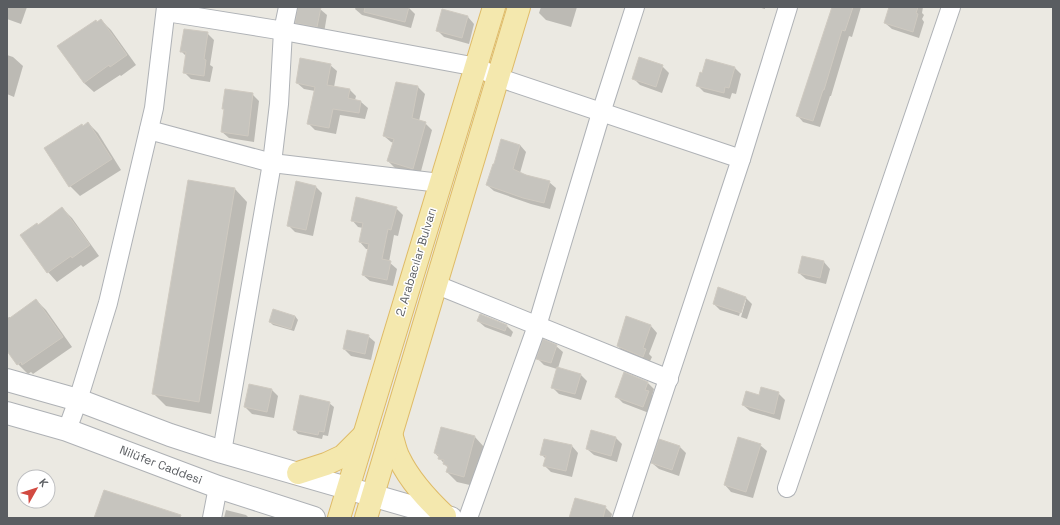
<svg xmlns="http://www.w3.org/2000/svg" width="1060" height="525" font-family="'Space Grotesk',sans-serif">
<style>
.shadow{fill:#0003}
.building{fill:#c6c4be;stroke:#cfcac1}
.lines{fill:none;stroke-linecap:round;stroke-linejoin:round}
.street-casing{stroke:#afb2b6;stroke-width:20}
.secondary-casing{stroke:#aeb1b5;stroke-width:24}
.primary-casing{stroke:#dfbb67;stroke-width:24}
.street{stroke:#fff;stroke-width:18}
.secondary{stroke:#fff;stroke-width:22}
.primary{stroke:#f4e8ae;stroke-width:22}
.labels{text-anchor:middle;dominant-baseline:central;stroke-width:3;stroke-linejoin:round;paint-order:stroke}
.street-label{font-size:12px;fill:#5a5d61;stroke:#fff}
</style>
<rect width="100%" height="100%" fill="#ebe9e2"/>
<g class="shadow">
<path d="M 7,7 L 27,7 L 21,24 L 7,19 Z"/>
<path d="M 299,7 L 320,9 L 327,15 L 324,33 L 303,29 L 297,22 Z"/>
<path d="M 356,7 L 405,7 L 409,8 L 415,14 L 411,28 L 362,15 L 355,9 Z"/>
<path d="M 541,7 L 577,7 L 571,27 L 546,20 L 539,13 Z"/>
<path d="M 758,7 L 765,7 L 765,9 Z"/>
<path d="M 833,7 L 861,7 L 852,37 L 849,36 L 831,96 L 830,96 L 820,127 L 803,122 L 797,115 Z"/>
<path d="M 890,7 L 923,7 L 922,13 L 924,15 L 922,19 L 924,22 L 919,38 L 892,29 L 885,23 Z"/>
<path d="M 443,10 L 468,17 L 474,24 L 469,44 L 444,37 L 437,30 Z"/>
<path d="M 101,20 L 111,30 L 136,65 L 121,76 L 120,75 L 94,92 L 84,83 L 58,46 Z"/>
<path d="M 207,33 L 214,40 L 210,65 L 213,67 L 210,82 L 191,79 L 184,72 L 187,57 L 181,51 Z"/>
<path d="M 7,55 L 13,57 L 23,66 L 14,97 L 7,94 Z"/>
<path d="M 330,65 L 337,71 L 334,87 L 350,90 L 356,96 L 355,100 L 361,102 L 368,108 L 365,119 L 340,115 L 336,134 L 315,130 L 308,123 L 315,91 L 304,89 L 297,83 Z"/>
<path d="M 662,66 L 669,73 L 662,93 L 640,85 L 633,78 Z"/>
<path d="M 735,68 L 741,74 L 736,94 L 732,93 L 730,99 L 704,92 L 697,85 Z"/>
<path d="M 397,83 L 418,87 L 425,94 L 419,121 L 425,123 L 432,130 L 420,175 L 395,168 L 388,161 L 394,143 L 391,142 L 384,136 Z"/>
<path d="M 252,94 L 259,101 L 254,142 L 229,138 L 222,132 L 225,110 L 223,108 Z"/>
<path d="M 88,123 L 98,133 L 121,170 L 80,196 L 70,186 L 83,127 Z"/>
<path d="M 520,145 L 526,152 L 520,173 L 549,182 L 556,188 L 550,209 L 531,204 L 494,191 L 487,185 Z"/>
<path d="M 315,186 L 322,193 L 313,236 L 295,232 L 288,225 Z"/>
<path d="M 235,189 L 247,202 L 211,414 L 166,406 L 153,393 Z"/>
<path d="M 62,208 L 72,218 L 99,256 L 83,267 L 81,265 L 57,282 L 48,272 L 38,226 Z"/>
<path d="M 396,208 L 403,215 L 398,236 L 394,235 L 389,262 L 397,269 L 393,286 L 370,281 L 363,275 L 369,249 L 366,249 L 360,242 L 363,228 L 358,227 L 352,220 Z"/>
<path d="M 824,262 L 830,269 L 826,284 L 806,279 L 799,273 Z"/>
<path d="M 746,298 L 752,304 L 747,319 L 741,317 L 746,300 L 744,300 L 739,316 L 720,310 L 714,304 Z"/>
<path d="M 36,300 L 46,310 L 72,347 L 33,374 L 31,372 L 28,374 L 18,364 L 7,349 L 7,319 L 9,317 L 11,318 Z"/>
<path d="M 295,316 L 298,320 L 294,331 L 273,325 L 270,322 Z"/>
<path d="M 627,317 L 651,326 L 657,333 L 649,354 L 652,357 L 649,363 L 624,353 L 618,346 Z"/>
<path d="M 478,321 L 506,325 L 513,332 L 511,337 L 485,327 Z"/>
<path d="M 368,336 L 375,342 L 371,360 L 351,356 L 344,349 Z"/>
<path d="M 556,346 L 563,352 L 558,368 L 580,374 L 587,381 L 581,400 L 559,394 L 552,387 L 557,369 L 544,365 L 538,359 Z"/>
<path d="M 648,383 L 654,389 L 652,396 L 655,399 L 649,413 L 623,403 L 616,396 Z"/>
<path d="M 272,390 L 278,396 L 274,418 L 252,414 L 245,407 Z"/>
<path d="M 778,393 L 785,400 L 780,420 L 750,411 L 743,405 L 760,396 Z"/>
<path d="M 329,403 L 334,407 L 328,436 L 323,435 L 322,439 L 298,434 L 294,429 Z"/>
<path d="M 475,437 L 484,447 L 474,486 L 457,482 L 447,472 L 448,468 L 435,453 Z"/>
<path d="M 615,437 L 622,444 L 617,462 L 594,455 L 587,449 Z"/>
<path d="M 760,445 L 767,451 L 753,498 L 731,492 L 725,485 Z"/>
<path d="M 572,446 L 578,453 L 572,477 L 551,472 L 544,465 L 546,459 L 541,454 Z"/>
<path d="M 679,446 L 686,453 L 679,476 L 659,469 L 652,463 Z"/>
<path d="M 605,507 L 612,514 L 611,518 L 570,518 Z"/>
<path d="M 226,510 L 246,515 L 249,518 L 224,518 Z"/>
</g>
<g class="building">
<path d="M 298,7 L 321,7 L 317,27 L 295,23 Z"/>
<path d="M 365,7 L 409,7 L 405,22 L 364,12 Z"/>
<path d="M 832,7 L 853,7 L 845,31 L 842,30 L 824,90 L 823,90 L 813,121 L 796,116 Z"/>
<path d="M 889,7 L 918,7 L 916,13 L 918,14 L 913,32 L 884,23 Z"/>
<path d="M 442,9 L 468,16 L 462,38 L 436,31 Z"/>
<path d="M 101,19 L 127,55 L 110,67 L 109,65 L 84,83 L 57,46 L 96,20 L 97,22 Z"/>
<path d="M 184,29 L 208,32 L 204,59 L 206,60 L 204,76 L 183,73 L 186,52 L 180,52 Z"/>
<path d="M 639,57 L 663,65 L 656,87 L 632,79 Z"/>
<path d="M 300,58 L 331,64 L 327,85 L 350,89 L 348,98 L 361,101 L 359,113 L 333,109 L 329,128 L 307,124 L 315,87 L 296,83 Z"/>
<path d="M 706,59 L 735,67 L 729,88 L 725,87 L 724,93 L 696,86 L 700,72 L 702,73 Z"/>
<path d="M 396,82 L 418,86 L 412,118 L 426,122 L 413,169 L 387,161 L 394,139 L 383,136 Z"/>
<path d="M 225,89 L 253,93 L 248,136 L 221,132 L 224,109 L 222,109 Z"/>
<path d="M 88,122 L 112,159 L 69,187 L 44,148 L 82,124 L 83,126 Z"/>
<path d="M 501,139 L 520,145 L 513,169 L 526,175 L 550,181 L 544,203 L 523,198 L 486,185 L 493,164 L 494,164 Z"/>
<path d="M 188,180 L 235,188 L 199,402 L 152,394 Z"/>
<path d="M 296,181 L 316,186 L 306,230 L 287,226 Z"/>
<path d="M 356,197 L 397,207 L 391,230 L 388,229 L 382,259 L 391,261 L 387,280 L 362,275 L 369,244 L 359,242 L 363,223 L 351,221 Z"/>
<path d="M 62,207 L 90,245 L 72,258 L 71,256 L 47,273 L 20,235 L 37,223 L 38,225 Z"/>
<path d="M 802,256 L 824,261 L 820,278 L 798,273 Z"/>
<path d="M 718,287 L 746,297 L 741,313 L 713,304 Z"/>
<path d="M 36,299 L 63,337 L 22,365 L 21,362 L 17,365 L 7,351 L 7,320 Z"/>
<path d="M 273,309 L 295,316 L 291,329 L 269,322 Z"/>
<path d="M 480,314 L 507,325 L 505,331 L 477,321 Z"/>
<path d="M 626,316 L 651,325 L 643,348 L 646,349 L 643,357 L 617,346 Z"/>
<path d="M 347,330 L 369,335 L 365,354 L 343,349 Z"/>
<path d="M 543,339 L 557,345 L 551,363 L 536,359 Z"/>
<path d="M 557,367 L 581,374 L 575,394 L 551,388 Z"/>
<path d="M 624,372 L 648,382 L 645,390 L 649,391 L 643,407 L 615,397 Z"/>
<path d="M 249,384 L 272,389 L 267,412 L 244,407 Z"/>
<path d="M 761,387 L 779,392 L 774,414 L 742,405 L 746,391 L 759,395 Z"/>
<path d="M 300,395 L 330,402 L 324,432 L 319,431 L 318,435 L 293,430 Z"/>
<path d="M 441,427 L 475,436 L 464,477 L 446,472 L 448,466 L 443,464 L 444,460 L 438,459 L 439,455 L 434,453 Z"/>
<path d="M 591,430 L 616,437 L 611,456 L 586,449 Z"/>
<path d="M 738,437 L 761,444 L 746,492 L 724,485 Z"/>
<path d="M 544,439 L 572,445 L 566,471 L 543,466 L 546,456 L 540,455 Z"/>
<path d="M 659,439 L 680,446 L 672,470 L 651,463 Z"/>
<path d="M 104,490 L 181,515 L 180,518 L 94,518 Z"/>
<path d="M 575,498 L 606,506 L 603,518 L 569,518 Z"/>
</g>
<g class="lines">
<defs>
<g id="street">
<path d="M 166,12 L 278,30 L 477,67 L 497,77 L 741,159"/>
<path d="M 149,130 L 272,163 L 440,183"/>
<path d="M 442,287 L 669,379"/>
<path d="M 67,430 L 78,400 L 108,303 L 154,108 L 166,7"/>
<path d="M 222,452 L 272,163 L 279,104 L 283,31 L 288,7"/>
<path d="M 787,488 L 951,7"/>
<path d="M 212,518 L 218,487"/>
<path d="M 468,518 L 537,326 L 601,113 L 635,7"/>
<path d="M 622,518 L 741,159 L 788,7"/>
</g>
<g id="secondary">
<path d="M 7,380 L 78,400 L 170,435 L 222,452 L 451,518"/>
<path d="M 7,413 L 67,430 L 218,487 L 314,518"/>
</g>
<g id="primary">
<path d="M 391,434 C 394,442 395,451 399,458 C 410,481 427,499 445,516"/>
<path d="M 298,473 L 326,464 L 343,456 L 363,436"/>
<path d="M 339,518 L 494,7"/>
<path d="M 366,518 L 519,7"/>
</g>
</defs>
<use href="#street" class="street-casing"/>
<use href="#secondary" class="secondary-casing"/>
<use href="#primary" class="primary-casing"/>
<use href="#street" class="street"/>
<use href="#secondary" class="secondary"/>
<use href="#primary" class="primary"/>
</g>
<g class="labels">
<g class="street-label">
<text transform="translate(416 262) rotate(-73)">2. Arabacılar Bulvarı</text>
<text transform="translate(161 465) rotate(21)">Nilüfer Caddesi</text>
</g>
</g>
<rect width="1060" height="525" fill="none" stroke="#5a5d61" stroke-width="16"/>
<g transform="translate(36 489) rotate(51)"><circle r="19" fill="#ffffff" stroke="#bdbec0"/>
<path d="M0-3L7 15L0 10L-7 15Z" fill="#d24a41"/>
<text y="-6" font-size="11" font-weight="bold" text-anchor="middle" fill="#5a5d61">K</text>
</g>
</svg>
